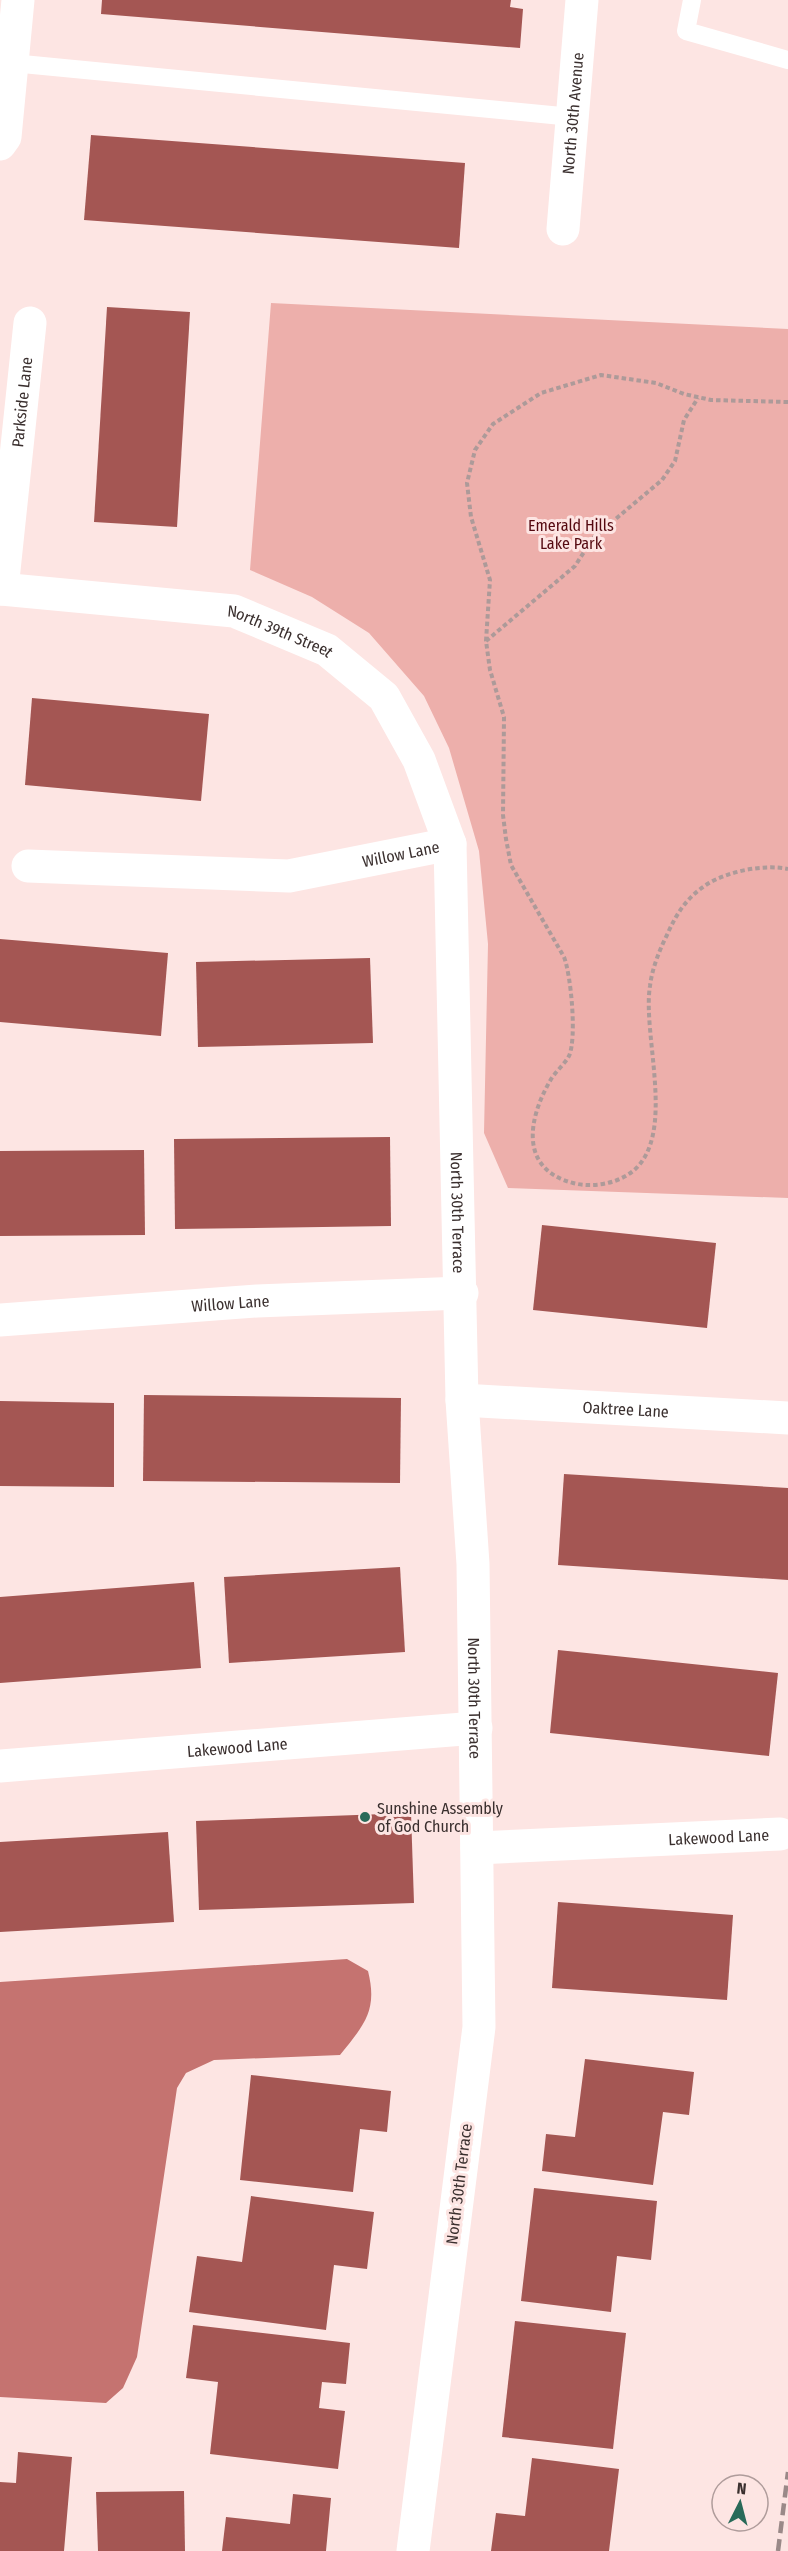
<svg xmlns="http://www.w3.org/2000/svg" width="788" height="2551" font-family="'Fira Sans Condensed',sans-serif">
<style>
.green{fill:#edafab}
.water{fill:#c57370}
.building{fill:#a45653}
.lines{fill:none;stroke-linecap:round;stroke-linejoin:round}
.path{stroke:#ad9a99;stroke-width:4;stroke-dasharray:4.5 3;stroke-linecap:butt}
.lane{stroke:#fff;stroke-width:18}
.street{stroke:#fff;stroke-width:33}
.rail{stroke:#9a8988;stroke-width:4.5;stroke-dasharray:12 6;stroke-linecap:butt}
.poi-dot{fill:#296a59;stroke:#fde5e3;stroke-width:2}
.labels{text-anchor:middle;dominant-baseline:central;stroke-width:6;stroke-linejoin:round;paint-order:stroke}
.street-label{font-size:16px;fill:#3a2f2e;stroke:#fde5e3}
.park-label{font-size:16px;fill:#550910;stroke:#fde5e3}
.poi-label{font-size:16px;fill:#3a2f2e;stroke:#fde5e3;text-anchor:start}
</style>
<rect width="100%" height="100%" fill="#fde5e3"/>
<path class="green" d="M 271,303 L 788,329 L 788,1198 L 508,1188 L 484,1133 L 488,944 L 479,851 L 449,748 L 424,696 L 369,633 L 312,597 L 250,570 Z"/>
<path class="water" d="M 347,1959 L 368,1971 C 378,2011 364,2025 340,2055 L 214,2060 L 186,2073 L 177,2088 L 137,2357 L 123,2388 L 106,2403 L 0,2397 L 0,1982 Z"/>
<g class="building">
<path d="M 102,0 L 511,0 L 510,7 L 523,9 L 520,48 L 101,14 Z"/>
<path d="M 91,135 L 465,163 L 459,248 L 84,220 Z"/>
<path d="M 107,307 L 190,312 L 177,527 L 94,522 Z"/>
<path d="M 32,698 L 209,714 L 201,801 L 25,785 Z"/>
<path d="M 0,939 L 168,953 L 161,1036 L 0,1022 Z"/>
<path d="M 370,958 L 373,1043 L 198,1047 L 196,962 Z"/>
<path d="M 390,1137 L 391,1226 L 175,1229 L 174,1139 Z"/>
<path d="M 144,1150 L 145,1235 L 0,1236 L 0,1151 Z"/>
<path d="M 542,1225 L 716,1243 L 707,1328 L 533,1310 Z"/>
<path d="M 144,1395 L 401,1398 L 400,1483 L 143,1481 Z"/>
<path d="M 0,1401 L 114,1403 L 114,1487 L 0,1486 Z"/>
<path d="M 564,1474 L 788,1488 L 788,1580 L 558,1565 Z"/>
<path d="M 400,1567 L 405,1652 L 229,1663 L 224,1577 Z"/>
<path d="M 194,1582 L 201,1668 L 0,1683 L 0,1597 Z"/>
<path d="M 558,1650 L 778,1673 L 769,1756 L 550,1733 Z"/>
<path d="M 411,1813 L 414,1903 L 199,1910 L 196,1821 Z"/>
<path d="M 168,1832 L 174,1922 L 0,1932 L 0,1842 Z"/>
<path d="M 558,1902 L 733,1915 L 727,2000 L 552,1988 Z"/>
<path d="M 585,2059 L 694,2072 L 689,2115 L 663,2112 L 653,2185 L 542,2171 L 546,2134 L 575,2137 Z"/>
<path d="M 251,2075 L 391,2091 L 387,2132 L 360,2129 L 353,2192 L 240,2180 Z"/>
<path d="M 534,2188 L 657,2201 L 651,2260 L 617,2256 L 611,2312 L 521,2301 Z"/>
<path d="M 251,2196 L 374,2212 L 367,2269 L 334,2265 L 326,2330 L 189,2312 L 197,2256 L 242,2262 Z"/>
<path d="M 515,2321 L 626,2333 L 613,2449 L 502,2437 Z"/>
<path d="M 193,2325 L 350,2343 L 346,2384 L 322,2382 L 319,2408 L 345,2411 L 338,2469 L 210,2454 L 218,2382 L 186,2378 Z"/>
<path d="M 18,2452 L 72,2457 L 64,2551 L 0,2551 L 0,2482 L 16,2483 Z"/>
<path d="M 532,2458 L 619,2469 L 609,2551 L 491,2551 L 496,2513 L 525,2516 Z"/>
<path d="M 184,2491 L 185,2551 L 98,2551 L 96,2492 Z"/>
<path d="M 293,2494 L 331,2498 L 326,2551 L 222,2551 L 226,2517 L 290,2524 Z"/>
</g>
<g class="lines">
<g class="path">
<path d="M 788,402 L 711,400 L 684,394 L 656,383 L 601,375 L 541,393 L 493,424 L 475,450 L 467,483 L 471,517 L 490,580 L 486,641 L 490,670 L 504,717 L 503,815 L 506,839 L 511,865 L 564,957 C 571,975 577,1038 569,1056 C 564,1065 555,1072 550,1081 C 528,1119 519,1169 573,1183 C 592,1188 617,1184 633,1171 C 677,1135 642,1035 650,986 C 652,969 659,951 667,935 C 677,912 688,896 709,883 C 730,871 764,864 788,869"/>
<path d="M 486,641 L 575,566 L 593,538 L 662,480 L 675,461 L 684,420 L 698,398"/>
</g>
<g class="lane">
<path d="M 692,0 L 686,31 L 788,60"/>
<path d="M 12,63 L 572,117"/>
</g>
<g class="street">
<path d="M 0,144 L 5,137 L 18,0"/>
<path id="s1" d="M 563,229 L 582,0"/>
<path id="s2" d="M 0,589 L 234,611 L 327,650 L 384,697 L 419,760 L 450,844 L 462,1400 L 473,1564 L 479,2027 L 413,2551"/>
<path id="s3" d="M 2,589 L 30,323"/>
<path id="s4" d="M 28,866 L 289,876 L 450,844"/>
<path id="s5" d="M 0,1320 L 257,1301 L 462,1293"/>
<path id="s6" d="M 462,1400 L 788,1418"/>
<path id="s7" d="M 0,1766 L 476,1728"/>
<path id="s8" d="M 477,1848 L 780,1834"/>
</g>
<path class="rail" d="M 778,2551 L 788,2472"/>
</g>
<circle class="poi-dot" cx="365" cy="1817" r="6"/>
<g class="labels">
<g class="street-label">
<text stroke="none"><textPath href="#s1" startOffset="116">North 30th Avenue</textPath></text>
<text stroke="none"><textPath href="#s3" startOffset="188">Parkside Lane</textPath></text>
<text stroke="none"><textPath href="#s2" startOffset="285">North 39th Street</textPath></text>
<text stroke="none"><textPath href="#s4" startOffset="375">Willow Lane</textPath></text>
<text stroke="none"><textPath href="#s2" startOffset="940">North 30th Terrace</textPath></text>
<text stroke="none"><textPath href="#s5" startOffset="231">Willow Lane</textPath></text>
<text stroke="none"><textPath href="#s6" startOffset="164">Oaktree Lane</textPath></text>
<text stroke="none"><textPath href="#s2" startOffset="1426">North 30th Terrace</textPath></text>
<text stroke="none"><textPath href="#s7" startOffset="238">Lakewood Lane</textPath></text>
<text stroke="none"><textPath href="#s8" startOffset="242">Lakewood Lane</textPath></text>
<text transform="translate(459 2184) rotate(-83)">North 30th Terrace</text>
</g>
<g class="park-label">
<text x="571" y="525">Emerald Hills<tspan x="571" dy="18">Lake Park</tspan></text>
</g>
<g class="poi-label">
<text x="377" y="1808">Sunshine Assembly<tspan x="377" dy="18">of God Church</tspan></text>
</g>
</g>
<g transform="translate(740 2503) rotate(6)"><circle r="28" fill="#fde5e3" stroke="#af9c9b" stroke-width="1.5"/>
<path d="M0-4.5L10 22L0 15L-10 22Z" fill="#296a59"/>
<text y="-9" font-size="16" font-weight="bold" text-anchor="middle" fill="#3a2f2e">N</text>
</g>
</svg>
